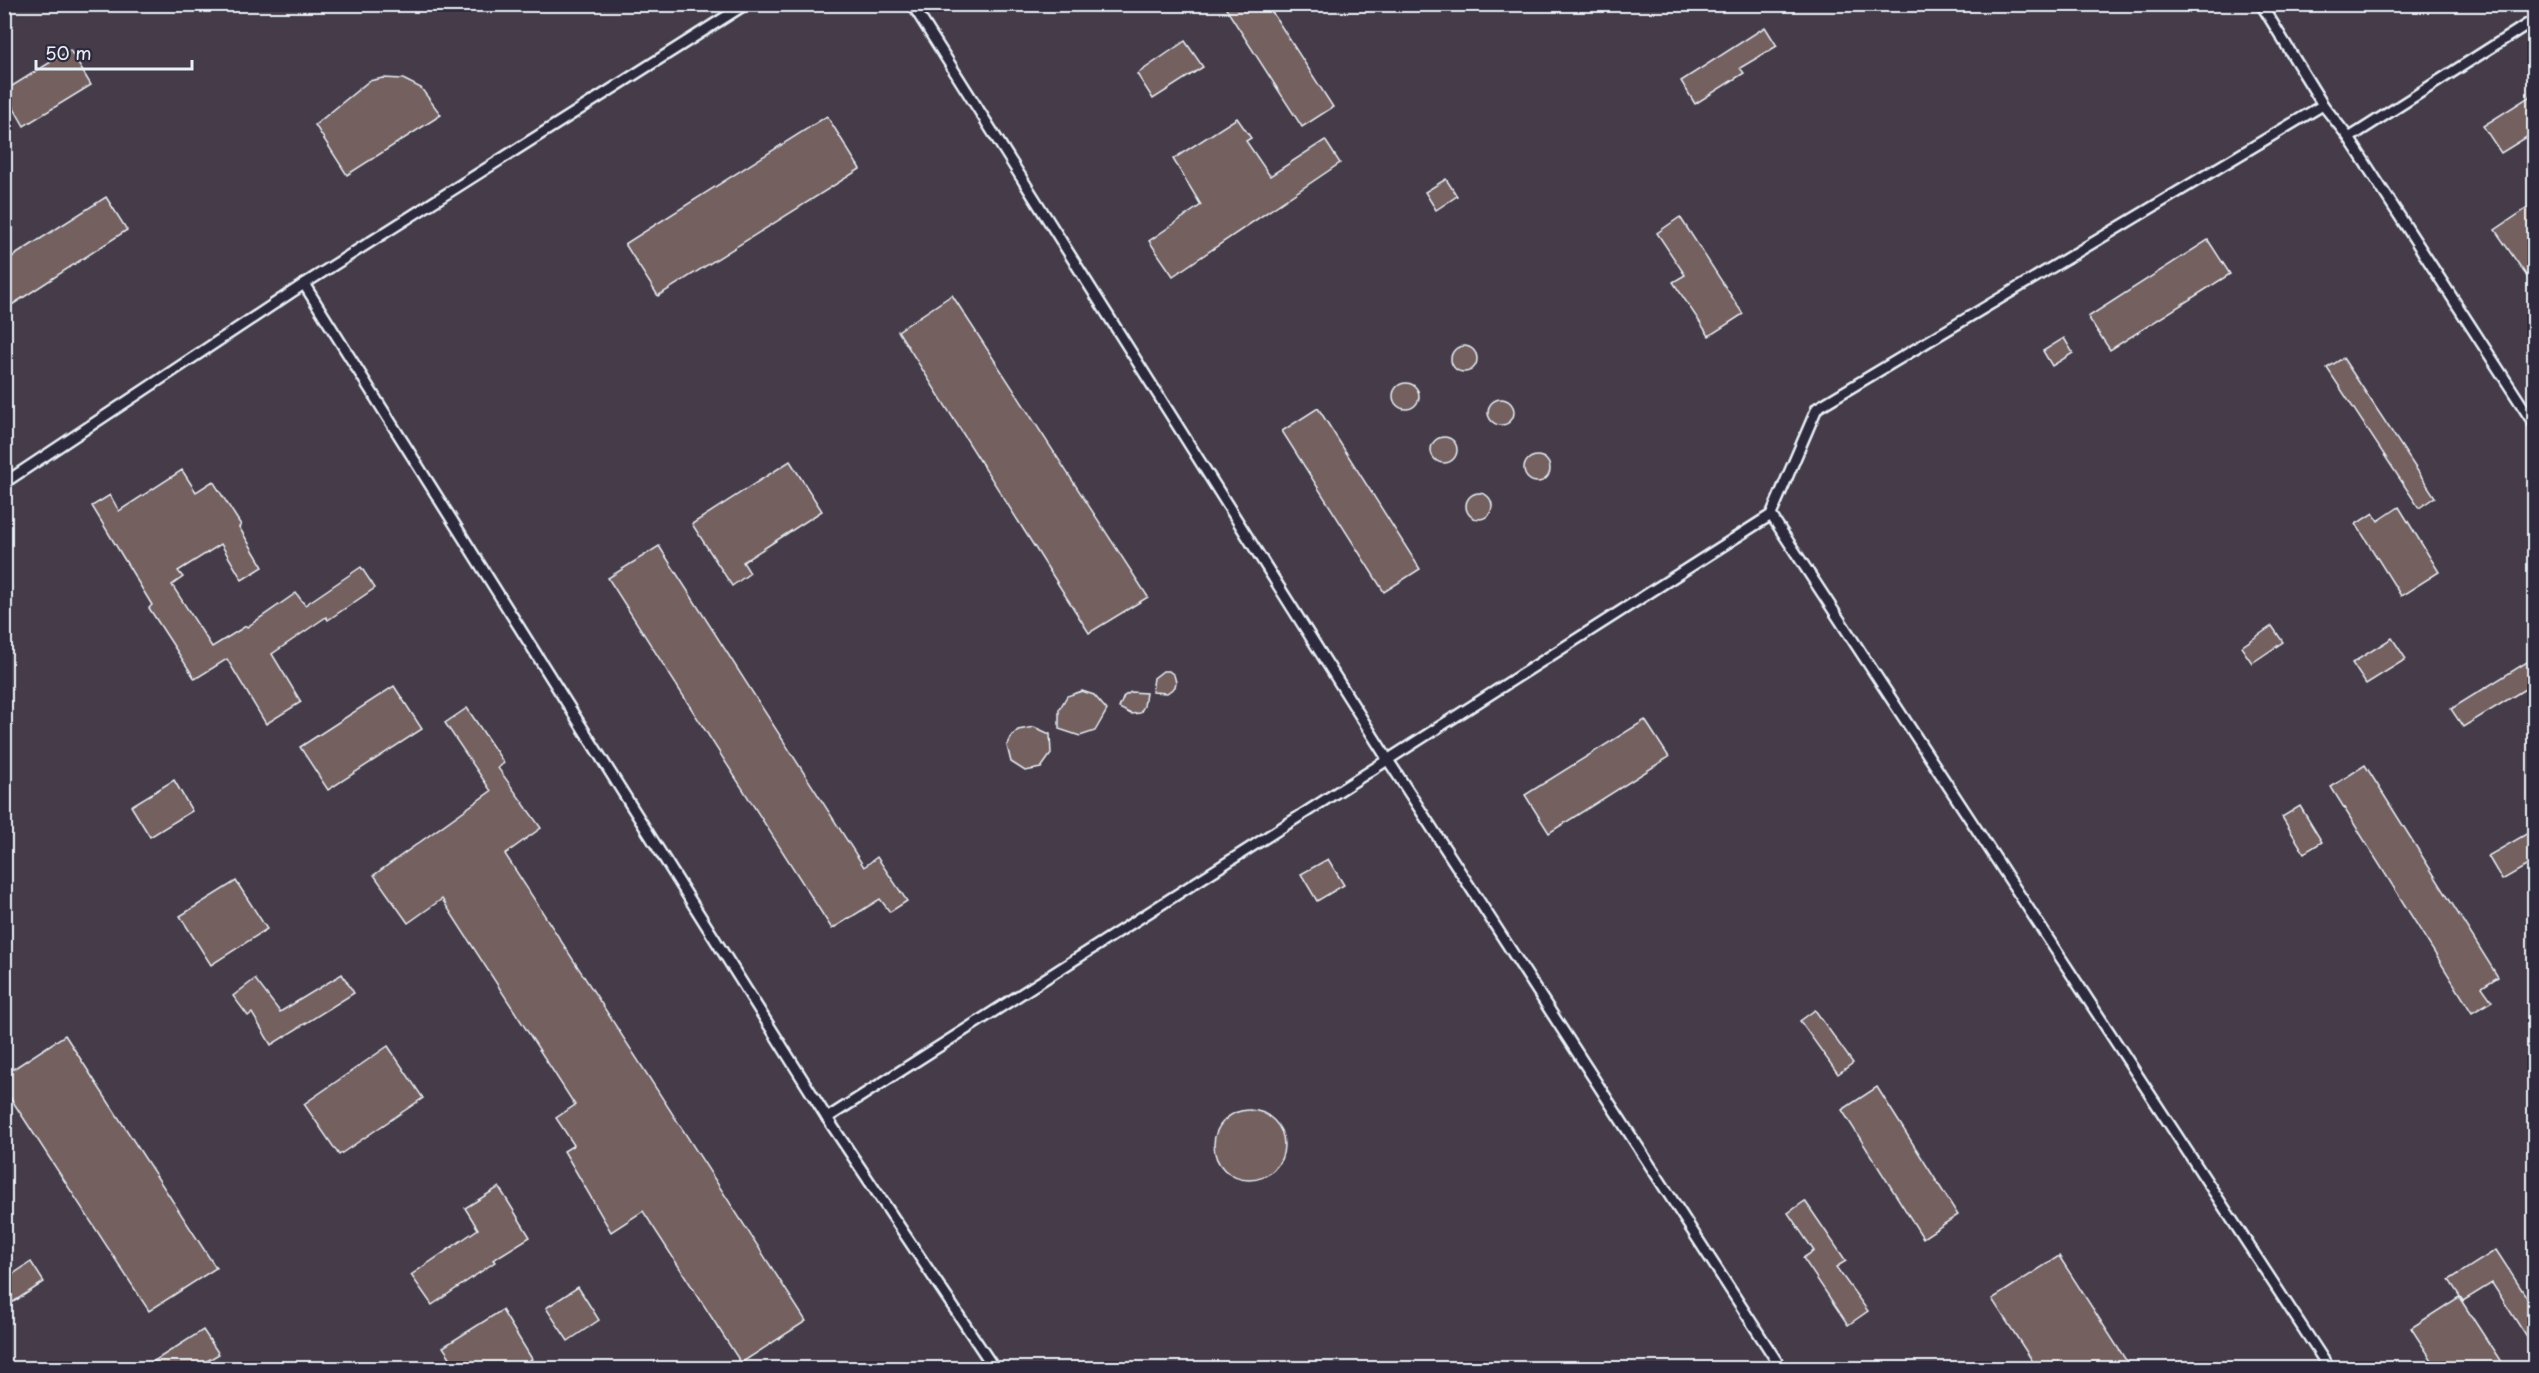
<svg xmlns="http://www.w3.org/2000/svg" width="2539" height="1373" font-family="'Playpen Sans',sans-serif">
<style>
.built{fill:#443a48}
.building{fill:#746160;stroke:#e8f1f8;stroke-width:1.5}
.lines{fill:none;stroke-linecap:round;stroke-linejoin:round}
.lane-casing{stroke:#e8f1f8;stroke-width:14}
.lane{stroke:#2f2a3d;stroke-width:9}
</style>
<rect width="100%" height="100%" fill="#2f2a3d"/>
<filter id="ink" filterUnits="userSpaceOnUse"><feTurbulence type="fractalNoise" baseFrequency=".0167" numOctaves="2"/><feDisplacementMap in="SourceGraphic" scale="12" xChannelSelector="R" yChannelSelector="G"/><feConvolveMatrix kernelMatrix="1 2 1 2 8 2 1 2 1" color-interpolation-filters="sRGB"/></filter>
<g filter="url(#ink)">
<rect class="built" x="5" y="5" width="2529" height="1363"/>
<g class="building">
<path d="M 1223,4 L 1267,4 L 1333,107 L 1302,127 Z"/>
<path d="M 1765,27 L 1777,46 L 1740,68 L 1744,73 L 1695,104 L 1681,81 Z"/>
<path d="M 1185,41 L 1203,67 L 1153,99 L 1137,74 Z"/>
<path d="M 70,50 L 91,85 L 24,126 L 4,91 Z"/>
<path d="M 383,78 L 403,79 L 421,88 L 441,115 L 347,175 L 315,125 L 369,81 Z"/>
<path d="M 2535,93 L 2535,132 L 2501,153 L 2483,126 Z"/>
<path d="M 827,116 L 860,169 L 658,296 L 625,244 Z"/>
<path d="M 1237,118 L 1251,138 L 1246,141 L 1270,176 L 1325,140 L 1340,163 L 1173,276 L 1149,241 L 1201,205 L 1173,159 Z"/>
<path d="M 1446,179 L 1457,196 L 1436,210 L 1425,192 Z"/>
<path d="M 106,197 L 127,230 L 4,310 L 4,262 Z"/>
<path d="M 2535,203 L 2535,288 L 2495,230 Z"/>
<path d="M 1680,217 L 1743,314 L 1709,336 L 1673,282 L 1685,275 L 1657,233 Z"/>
<path d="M 2208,240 L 2230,274 L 2110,350 L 2088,317 Z"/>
<path d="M 952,295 L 1148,597 L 1089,633 L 898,331 Z"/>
<path d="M 2064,338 L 2073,353 L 2052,366 L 2043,351 Z"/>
<circle cx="1464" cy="359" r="13"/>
<path d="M 2343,358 L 2435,497 L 2419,508 L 2327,368 Z"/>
<circle cx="1406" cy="396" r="13"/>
<circle cx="1501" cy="412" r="13"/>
<path d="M 1318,408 L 1420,569 L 1384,592 L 1282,431 Z"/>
<circle cx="1444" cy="450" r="13"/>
<circle cx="1537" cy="469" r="13"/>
<path d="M 790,461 L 822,511 L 743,562 L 750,573 L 732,586 L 692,524 Z"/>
<path d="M 182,470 L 196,492 L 213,481 L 241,525 L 239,527 L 263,567 L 242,580 L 221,544 L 178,571 L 183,577 L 172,585 L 212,647 L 246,626 L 247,627 L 296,593 L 305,605 L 361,567 L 375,588 L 328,620 L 326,617 L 272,654 L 301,702 L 266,724 L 227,659 L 195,679 L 149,608 L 152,605 L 92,506 L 110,495 L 119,511 Z"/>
<circle cx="1479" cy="506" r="13"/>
<path d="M 2399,507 L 2439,572 L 2401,596 L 2356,524 L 2373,513 L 2378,521 Z"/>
<path d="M 659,546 L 864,867 L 877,857 L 907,901 L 890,912 L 880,899 L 832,929 L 608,578 Z"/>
<path d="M 2272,626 L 2283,642 L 2252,663 L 2241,647 Z"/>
<path d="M 2392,638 L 2406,659 L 2366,684 L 2352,663 Z"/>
<path d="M 2535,657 L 2535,683 L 2463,727 L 2451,709 Z"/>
<path d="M 1163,671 L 1169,671 L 1174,675 L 1176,682 L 1175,687 L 1167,693 L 1152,692 L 1154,678 Z"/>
<path d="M 394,686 L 422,729 L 328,790 L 300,747 Z"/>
<path d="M 1082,691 L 1094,695 L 1107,710 L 1095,731 L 1080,736 L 1059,729 L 1059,710 L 1067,696 Z"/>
<path d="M 1131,692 L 1146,693 L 1144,706 L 1140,713 L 1131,714 L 1119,708 L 1124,696 Z"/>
<path d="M 467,708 L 504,763 L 498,768 L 541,828 L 505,854 L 806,1321 L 741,1363 L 643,1211 L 611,1232 L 564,1151 L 574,1145 L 556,1118 L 575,1105 L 442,899 L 408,923 L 374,875 L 491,791 L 445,723 Z"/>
<path d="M 1645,720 L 1669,757 L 1549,833 L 1525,795 Z"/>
<path d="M 1034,727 L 1050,734 L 1051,754 L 1041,768 L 1025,771 L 1011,762 L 1007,746 L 1012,736 L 1018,730 Z"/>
<path d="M 2365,765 L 2498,977 L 2482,987 L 2492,1001 L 2472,1013 L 2331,787 Z"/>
<path d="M 174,780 L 192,811 L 150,837 L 131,806 Z"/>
<path d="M 2300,806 L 2322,842 L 2304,853 L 2282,817 Z"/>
<path d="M 2535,829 L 2535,861 L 2502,880 L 2488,856 Z"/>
<path d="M 1328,859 L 1344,885 L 1317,901 L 1301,874 Z"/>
<path d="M 236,881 L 267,929 L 211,965 L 180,916 Z"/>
<path d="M 342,974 L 354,993 L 271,1045 L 252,1013 L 248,1016 L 233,996 L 255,979 L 280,1012 Z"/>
<path d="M 1815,1010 L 1853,1063 L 1838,1074 L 1800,1021 Z"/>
<path d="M 65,1035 L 216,1268 L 149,1311 L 4,1088 L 4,1075 Z"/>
<path d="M 388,1046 L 423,1098 L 339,1155 L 304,1104 Z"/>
<path d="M 1877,1087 L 1958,1215 L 1923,1238 L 1842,1110 Z"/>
<circle cx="1249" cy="1145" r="35"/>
<path d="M 499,1187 L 530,1237 L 493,1260 L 495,1262 L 432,1305 L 411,1275 L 478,1229 L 465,1208 Z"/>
<path d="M 1805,1201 L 1846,1261 L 1836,1267 L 1868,1311 L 1848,1325 L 1803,1258 L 1814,1251 L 1788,1213 Z"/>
<path d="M 2496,1250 L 2535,1310 L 2535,1350 L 2492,1283 L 2463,1301 L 2449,1280 Z"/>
<path d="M 2059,1256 L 2131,1368 L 2037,1368 L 1992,1299 Z"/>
<path d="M 31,1262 L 44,1282 L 4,1308 L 4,1280 Z"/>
<path d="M 578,1287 L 599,1320 L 568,1341 L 546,1308 Z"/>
<path d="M 2459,1297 L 2505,1368 L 2437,1368 L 2411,1328 Z"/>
<path d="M 502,1310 L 532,1359 L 517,1368 L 457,1368 L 443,1347 Z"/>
<path d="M 203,1330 L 219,1354 L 195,1368 L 143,1368 Z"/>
</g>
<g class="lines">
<defs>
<g id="lane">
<path d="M 912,4 L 1388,760 L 1781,1368"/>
<path d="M 2261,4 L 2323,105 L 2349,138 L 2534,424"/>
<path d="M 2349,138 L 2534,20"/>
<path d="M 304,284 L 827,1118 L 994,1368"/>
<path d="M 4,483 L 304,284 L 746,4"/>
<path d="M 1771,515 L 2329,1368"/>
<path d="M 827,1118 L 1771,515 L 1817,408 L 2323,105"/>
</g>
</defs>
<use href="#lane" class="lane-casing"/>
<use href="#lane" class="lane"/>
</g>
</g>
<rect width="2539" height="1373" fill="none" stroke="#2f2a3d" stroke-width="24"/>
<rect x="12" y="12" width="2515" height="1349" fill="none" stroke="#e8f1f8" stroke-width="2" filter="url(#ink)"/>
<path d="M36 60v9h156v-9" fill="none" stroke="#e8f1f8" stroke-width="3"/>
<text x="45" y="60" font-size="18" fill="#e8f1f8" stroke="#2f2a3d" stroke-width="4.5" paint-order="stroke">50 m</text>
</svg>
